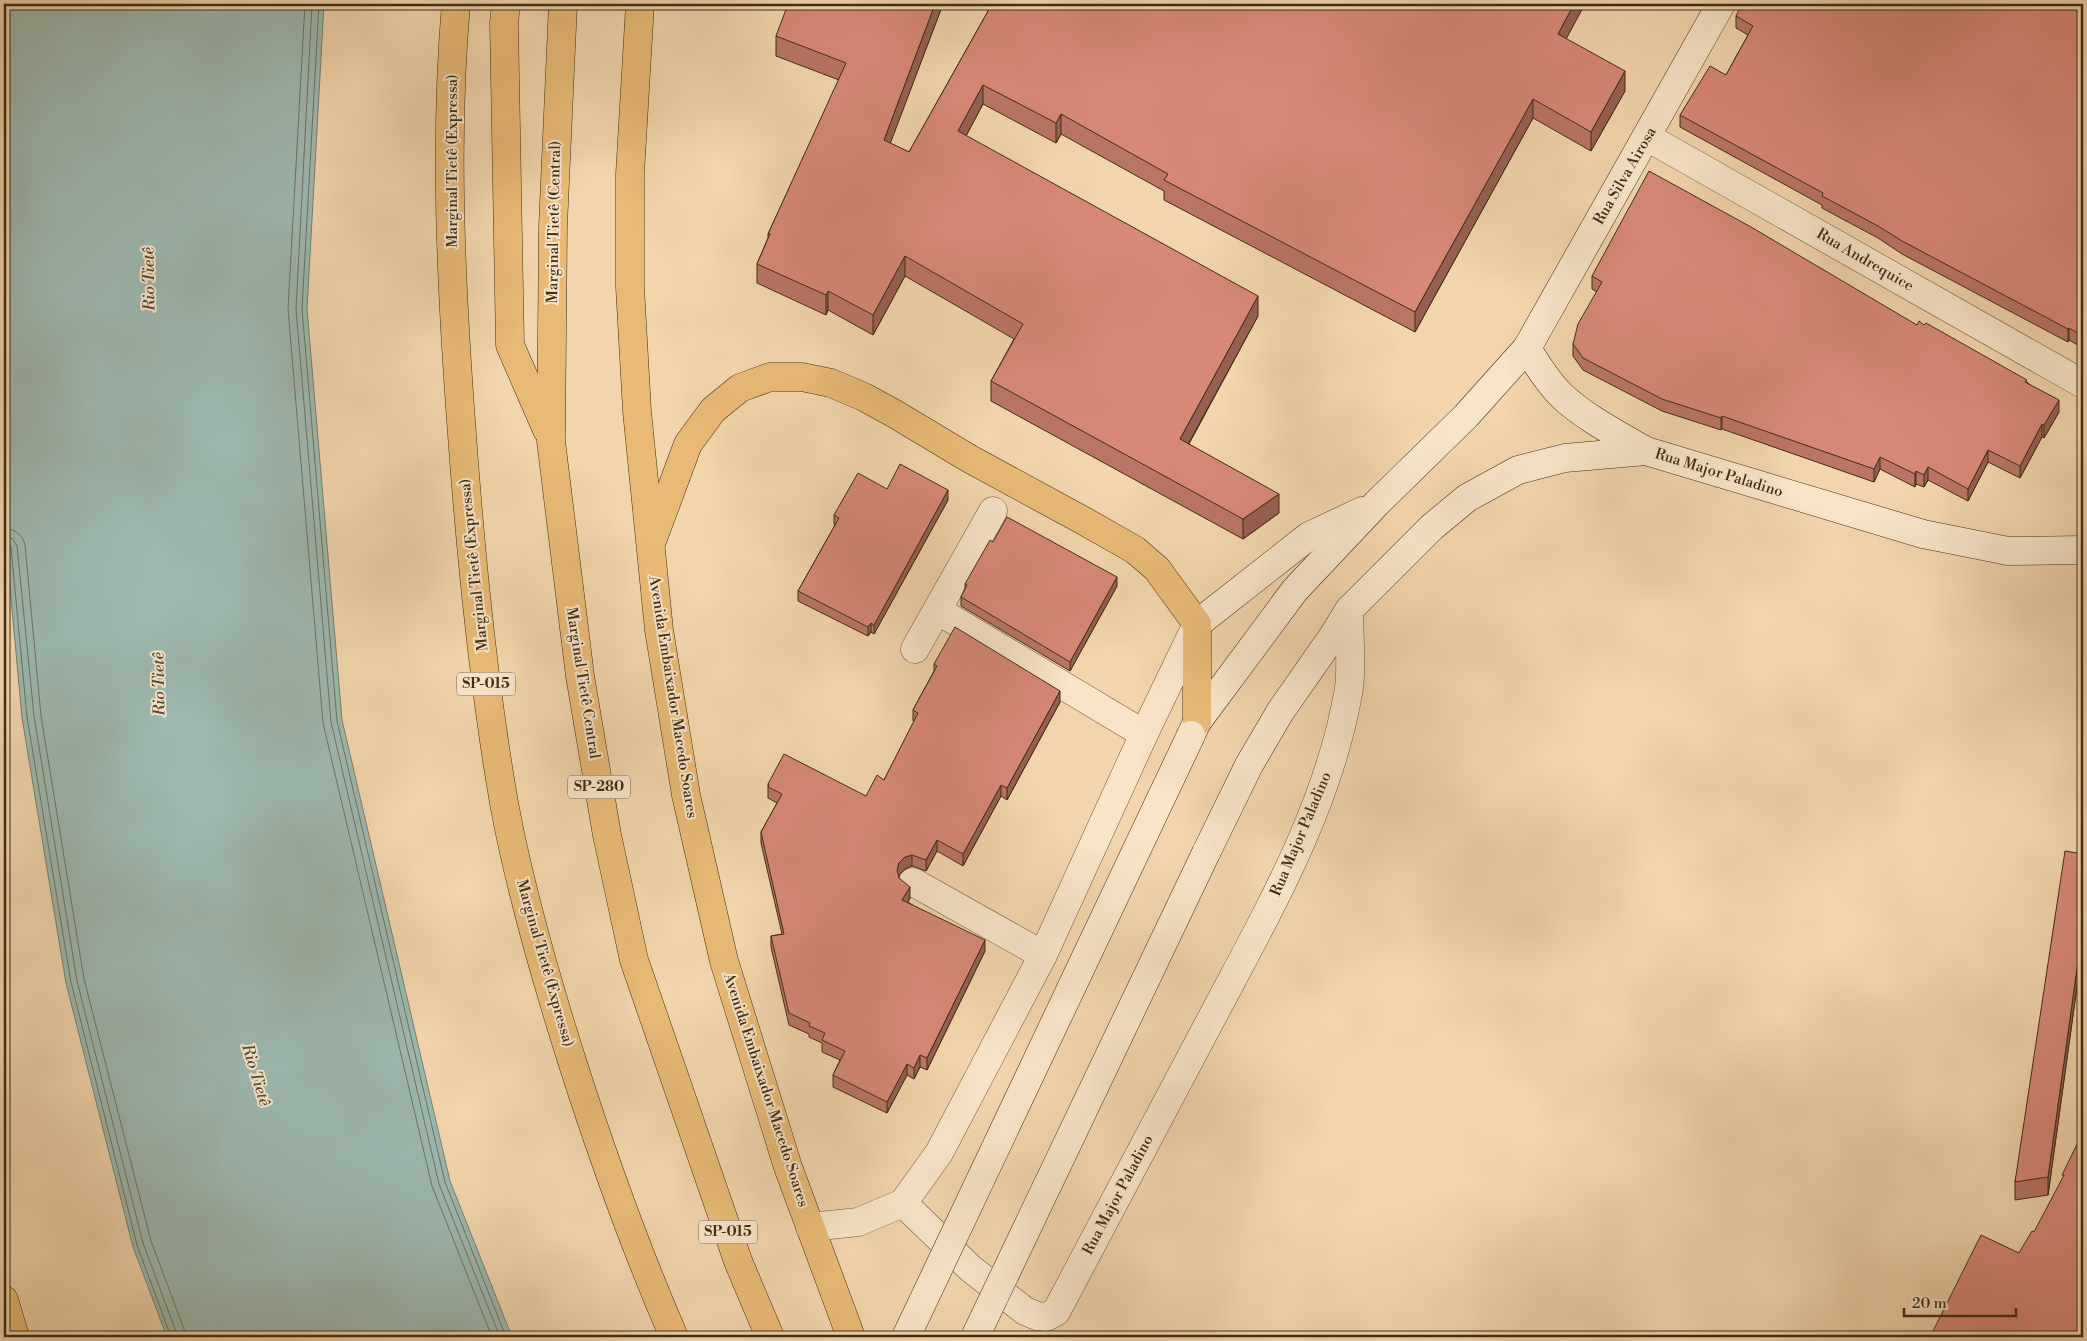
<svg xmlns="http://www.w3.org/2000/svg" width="2087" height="1341" font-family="'Libre Bodoni',serif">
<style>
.water{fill:#9cb8af;stroke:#778171}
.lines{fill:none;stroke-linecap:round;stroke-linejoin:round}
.shore{stroke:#6e7362;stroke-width:1}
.street-casing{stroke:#6c583a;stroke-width:29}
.secondary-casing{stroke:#3f2e14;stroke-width:29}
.highway-casing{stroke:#3f2e14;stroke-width:29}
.street{stroke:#f7e4c9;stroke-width:28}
.secondary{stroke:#f7e4c9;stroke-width:28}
.highway{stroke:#e9ba76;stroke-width:28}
.secondary-bridge-casing{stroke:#3f2e14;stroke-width:29;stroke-linecap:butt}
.secondary-bridge{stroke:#f7e4c9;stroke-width:28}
.wall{fill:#b97566;stroke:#3f2e14}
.shaded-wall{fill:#965f53;stroke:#3f2e14}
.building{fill:#d78877;stroke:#3f2e14}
.labels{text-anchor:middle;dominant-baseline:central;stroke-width:4;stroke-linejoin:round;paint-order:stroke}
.shield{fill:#f7e4c9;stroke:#76654a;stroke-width:1}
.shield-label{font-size:14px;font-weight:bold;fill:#3f2e14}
.street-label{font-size:15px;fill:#3f2e14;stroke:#f7e4c9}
.water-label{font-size:16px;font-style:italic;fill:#524a33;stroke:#f7e4c9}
</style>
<rect width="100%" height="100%" fill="#f2d5ac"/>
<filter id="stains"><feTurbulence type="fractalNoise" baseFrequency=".004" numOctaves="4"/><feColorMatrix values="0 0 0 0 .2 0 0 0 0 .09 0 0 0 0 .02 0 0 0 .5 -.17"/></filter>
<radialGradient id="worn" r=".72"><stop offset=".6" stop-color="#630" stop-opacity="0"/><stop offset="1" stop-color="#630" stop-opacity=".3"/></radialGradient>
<path class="water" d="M 4,4 L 324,4 L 307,309 L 342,720 L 450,1181 L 512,1337 L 167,1337 L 133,1247 L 66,983 L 22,718 L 4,522 Z"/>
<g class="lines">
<g class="shore">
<path d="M 305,4 L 288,309 L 323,723 L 432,1186 L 492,1337"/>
<path d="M 312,4 L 296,309 L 331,722 L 439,1184 L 500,1337"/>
<path d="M 319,4 L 302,309 L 337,721 L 445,1182 L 506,1337"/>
<path d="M 4,528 C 15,529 22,534 25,545 L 41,716 L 84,979 L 151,1241 L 184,1329 L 185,1337"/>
<path d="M 4,536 L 12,538 L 17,546 L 34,716 L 77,981 L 143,1243 L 178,1337"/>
<path d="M 4,542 L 9,543 L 11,547 L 27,717 L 71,982 L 137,1245 L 171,1337"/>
</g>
<defs>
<g id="street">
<path d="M 1647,137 L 2083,384"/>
<path d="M 937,610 L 1144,734"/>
<path d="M 915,649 L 993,511"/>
<path d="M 913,882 L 1043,955"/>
<path d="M 903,1203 L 970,1268 L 1025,1311 L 1037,1316 L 1046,1317 L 1056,1312 C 1110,1211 1164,1110 1217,1008 C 1271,906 1330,803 1349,688 C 1352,665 1349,634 1349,610"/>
<path d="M 810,1227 L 858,1222 L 903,1203 L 939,1153 L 1043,955 L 1144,734 L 1197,624"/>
</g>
<g id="secondary">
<path d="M 1527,348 C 1537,365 1547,381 1561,395 C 1582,416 1620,436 1646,451"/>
<path d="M 1197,624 L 1309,536 L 1362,511"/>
<path d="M 1191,735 L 1197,722 L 1295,590 L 1377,503 L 1466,416 L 1527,348 L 1721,4"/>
<path d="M 1206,853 L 1249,765 L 1280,712 L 1333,636 L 1349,610 L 1432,527 L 1467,498 L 1518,470 L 1565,458 L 1646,451 L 1923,534 L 2008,551 L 2083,550"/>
</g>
<g id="highway">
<path d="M 456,4 C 444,141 451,284 461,421 C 470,549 482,676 504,803 C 520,890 545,976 572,1061 C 602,1155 635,1247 674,1337"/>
<path d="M 506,4 L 504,23 L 510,345 L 547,430"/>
<path d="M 563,4 L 553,226 L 551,441 L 580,676 L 607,835 L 634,960 L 738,1261 L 770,1337"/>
<path d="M 640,4 L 630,174 L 630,287 L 637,411 L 659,630 L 686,795 L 724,961 L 788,1167 L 851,1337"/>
<path d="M 652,541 L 688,444 L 713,410 L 740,388 L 770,377 L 802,377 L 831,383 L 864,397 L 895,414 L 970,459 L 1084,521 L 1135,550 L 1157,569 L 1197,624 L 1197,722"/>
<path d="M 4,1300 L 15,1337"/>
</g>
</defs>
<use href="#street" class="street-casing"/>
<use href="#secondary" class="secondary-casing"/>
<use href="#highway" class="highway-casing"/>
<use href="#street" class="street"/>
<use href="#secondary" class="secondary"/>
<use href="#highway" class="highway"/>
<defs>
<g id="secondary-bridge">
<path d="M 906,1337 L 1191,735"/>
<path d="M 975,1337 L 1206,853"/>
</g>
</defs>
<use href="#secondary-bridge" class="secondary-bridge-casing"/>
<use href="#secondary-bridge" class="secondary-bridge"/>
</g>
<g class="wall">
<path d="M 943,4 L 890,143 L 909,152 L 992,4 L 1566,39 L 1625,91 L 1591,151 L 1533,118 L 1415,332 L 1164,200 L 1164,191 L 1061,134 L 1056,143 L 983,104 L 966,136 L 1258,316 L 1189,444 L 1279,513 L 1243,539 L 991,401 L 991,381 L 1014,339 L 905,276 L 873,335 L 828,310 L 826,315 L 757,283 L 757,264 L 768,238 L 768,234 L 839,80 L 776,56 L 776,36 Z"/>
<path d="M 2083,4 L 2083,348 L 2069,340 L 2068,342 L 1902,254 L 1878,238 L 1822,208 L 1822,205 L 1680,127 L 1680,115 L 1726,75 L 1748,35 L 1736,28 L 1736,16 Z"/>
<path d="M 1592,276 L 1917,325 L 2027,382 L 2059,412 L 2044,438 L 2042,437 L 2020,478 L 1988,462 L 1968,501 L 1928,480 L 1924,487 L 1916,484 L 1915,487 L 1880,469 L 1874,482 L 1722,429 L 1721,430 L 1662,411 L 1583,370 L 1573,356 L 1573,344 L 1597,292 L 1592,289 Z"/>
<path d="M 887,489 L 948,500 L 874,634 L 871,632 L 868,636 L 798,601 L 798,591 L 835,525 L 834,524 L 834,515 Z"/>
<path d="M 993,542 L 1117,586 L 1070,671 L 961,606 L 961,597 L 965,588 L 965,584 Z"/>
<path d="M 934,664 L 1060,702 L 1007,800 L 1001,796 L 963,866 L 937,851 L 926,871 L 912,866 L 905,869 L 899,875 L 899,878 L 910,898 L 908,902 L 985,951 L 927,1070 L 920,1067 L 914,1079 L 907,1075 L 887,1113 L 833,1087 L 833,1075 L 840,1060 L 822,1052 L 822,1043 L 809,1037 L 809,1034 L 789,1025 L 771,947 L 771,936 L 782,934 L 761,843 L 761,832 L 777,803 L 768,798 L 768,784 L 866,796 L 884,780 L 914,722 L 913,721 L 913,710 L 934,671 Z"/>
<path d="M 2083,854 L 2083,943 L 2048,1195 L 2015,1200 L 2015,1182 Z"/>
</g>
<g class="shaded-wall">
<path d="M 935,4 L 943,4 L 884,160 L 884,140 Z"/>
<path d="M 1574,4 L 1585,4 L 1558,54 L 1558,34 Z"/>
<path d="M 1625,71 L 1625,91 L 1591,151 L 1591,132 Z"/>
<path d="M 983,85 L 983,104 L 958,151 L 958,131 Z"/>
<path d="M 1533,99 L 1533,118 L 1415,332 L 1415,312 Z"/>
<path d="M 1061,114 L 1061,134 L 1056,143 L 1056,123 Z"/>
<path d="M 905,256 L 905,276 L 873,335 L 873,315 Z"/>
<path d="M 828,291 L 828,310 L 826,315 L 826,295 Z"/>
<path d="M 1258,296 L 1258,316 L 1180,459 L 1180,439 Z"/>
<path d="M 2069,328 L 2069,340 L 2068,342 L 2068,329 Z"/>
<path d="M 2059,400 L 2059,412 L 2044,438 L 2044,425 Z"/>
<path d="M 1722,416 L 1722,429 L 1721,430 L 1721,418 Z"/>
<path d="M 2042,424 L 2042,437 L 2020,478 L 2020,466 Z"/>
<path d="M 1988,450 L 1988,462 L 1968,501 L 1968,489 Z"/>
<path d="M 1880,457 L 1880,469 L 1874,482 L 1874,469 Z"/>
<path d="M 1928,467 L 1928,480 L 1924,487 L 1924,475 Z"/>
<path d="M 1916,471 L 1916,484 L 1915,487 L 1915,474 Z"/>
<path d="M 948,490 L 948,500 L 874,634 L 874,625 Z"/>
<path d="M 1279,494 L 1279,513 L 1243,539 L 1243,519 Z"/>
<path d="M 1117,577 L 1117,586 L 1070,671 L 1070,662 Z"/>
<path d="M 871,623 L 871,632 L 868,636 L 868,627 Z"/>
<path d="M 1060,691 L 1060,702 L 1007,800 L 1007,788 Z"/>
<path d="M 1001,785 L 1001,796 L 963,866 L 963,854 Z"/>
<path d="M 937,840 L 937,851 L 926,871 L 926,860 Z"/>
<path d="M 912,855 L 912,866 L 905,869 L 899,875 L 897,882 L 897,870 L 899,863 L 905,857 Z"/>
<path d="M 910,887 L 910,898 L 902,912 L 902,900 Z"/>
<path d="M 2083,925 L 2083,943 L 2048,1195 L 2048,1177 Z"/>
<path d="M 985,940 L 985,951 L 927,1070 L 927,1058 Z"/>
<path d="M 920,1055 L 920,1067 L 914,1079 L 914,1068 Z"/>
<path d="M 907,1064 L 907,1075 L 887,1113 L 887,1102 Z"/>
</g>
<g class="building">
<path d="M 788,4 L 935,4 L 884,140 L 909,152 L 992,4 L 1574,4 L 1558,34 L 1625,71 L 1591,132 L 1533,99 L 1415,312 L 1164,180 L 1168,174 L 1061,114 L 1056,123 L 983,85 L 958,131 L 1258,296 L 1180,439 L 1279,494 L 1243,519 L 991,381 L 1023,324 L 905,256 L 873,315 L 828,291 L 826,295 L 757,264 L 770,234 L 768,234 L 846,63 L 776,36 Z"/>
<path d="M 1742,4 L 2083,4 L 2083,336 L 2069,328 L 2068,329 L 1902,241 L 1878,226 L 1822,196 L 1823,193 L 1680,115 L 1710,66 L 1726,75 L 1753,26 L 1736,16 Z"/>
<path d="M 1649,171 L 1751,227 L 1917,325 L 1919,321 L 1924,325 L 1926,323 L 2027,380 L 2025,382 L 2059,400 L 2044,425 L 2042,424 L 2020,466 L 1988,450 L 1968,489 L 1928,467 L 1924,475 L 1916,471 L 1915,474 L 1880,457 L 1874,469 L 1722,416 L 1721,418 L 1662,399 L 1583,358 L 1573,344 L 1578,324 L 1602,282 L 1592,276 Z"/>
<path d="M 900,464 L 948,490 L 874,625 L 871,623 L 868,627 L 798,591 L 839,518 L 834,515 L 858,473 L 887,489 Z"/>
<path d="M 1007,517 L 1117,577 L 1070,662 L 961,597 L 967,585 L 965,584 L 990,540 L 993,542 Z"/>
<path d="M 955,627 L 1060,691 L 1007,788 L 1001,785 L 963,854 L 937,840 L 926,860 L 912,855 L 905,857 L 899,863 L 897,870 L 899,878 L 910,887 L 902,900 L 985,940 L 927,1058 L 920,1055 L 914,1068 L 907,1064 L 887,1102 L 833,1075 L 845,1051 L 822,1040 L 825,1033 L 809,1026 L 810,1023 L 789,1013 L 771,936 L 784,934 L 761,832 L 782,794 L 768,787 L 769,785 L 768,784 L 784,754 L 866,796 L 877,775 L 884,780 L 918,713 L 913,710 L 937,666 L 934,664 Z"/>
<path d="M 2065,851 L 2083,854 L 2083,925 L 2048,1177 L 2015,1182 Z"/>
<path d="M 2083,1132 L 2083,1337 L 1930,1337 L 1981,1235 L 2019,1253 L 2032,1231 L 2034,1232 L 2064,1175 L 2062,1175 Z"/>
</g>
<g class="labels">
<g class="shield">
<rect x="457" y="672.5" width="58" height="23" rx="4"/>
<rect x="568" y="775.5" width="62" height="23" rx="4"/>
<rect x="699" y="1220.5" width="58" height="23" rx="4"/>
</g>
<g class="shield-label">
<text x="486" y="684">SP-015</text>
<text x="599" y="787">SP-280</text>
<text x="728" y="1232">SP-015</text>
</g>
<g class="street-label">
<text transform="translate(452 161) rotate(-90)">Marginal Tietê (Expressa)</text>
<text transform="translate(1625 176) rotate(-60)">Rua Silva Airosa</text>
<text transform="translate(554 222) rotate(-89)">Marginal Tietê (Central)</text>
<text transform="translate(1865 260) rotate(30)">Rua Andrequice</text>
<text transform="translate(1719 473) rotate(17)">Rua Major Paladino</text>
<text transform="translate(474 565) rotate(-96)">Marginal Tietê (Expressa)</text>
<text transform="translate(583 683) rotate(81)">Marginal Tietê Central</text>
<text transform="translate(673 697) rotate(81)">Avenida Embaixador Macedo Soares</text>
<text transform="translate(1301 834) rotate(-67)">Rua Major Paladino</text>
<text transform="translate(545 963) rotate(74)">Marginal Tietê (Expressa)</text>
<text transform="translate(766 1090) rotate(72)">Avenida Embaixador Macedo Soares</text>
<text transform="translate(1118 1195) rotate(-62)">Rua Major Paladino</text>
</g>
<g class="water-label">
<text transform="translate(149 279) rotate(-91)">Rio Tietê</text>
<text transform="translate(159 684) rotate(-91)">Rio Tietê</text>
<text transform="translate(256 1075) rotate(73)">Rio Tietê</text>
</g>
</g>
<rect width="2087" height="1341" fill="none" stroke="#f2d5ac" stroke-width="20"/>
<rect x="5" y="5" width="2077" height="1331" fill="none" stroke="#3f2e14" stroke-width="2.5"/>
<rect x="10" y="10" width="2067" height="1321" fill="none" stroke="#3f2e14"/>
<path d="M1904 1308v8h112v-8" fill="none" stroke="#3f2e14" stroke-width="2.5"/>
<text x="1912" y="1308" font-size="15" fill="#3f2e14" stroke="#f7e4c9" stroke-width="4" paint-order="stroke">20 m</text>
<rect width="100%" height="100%" filter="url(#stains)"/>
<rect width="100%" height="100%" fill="url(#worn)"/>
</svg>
